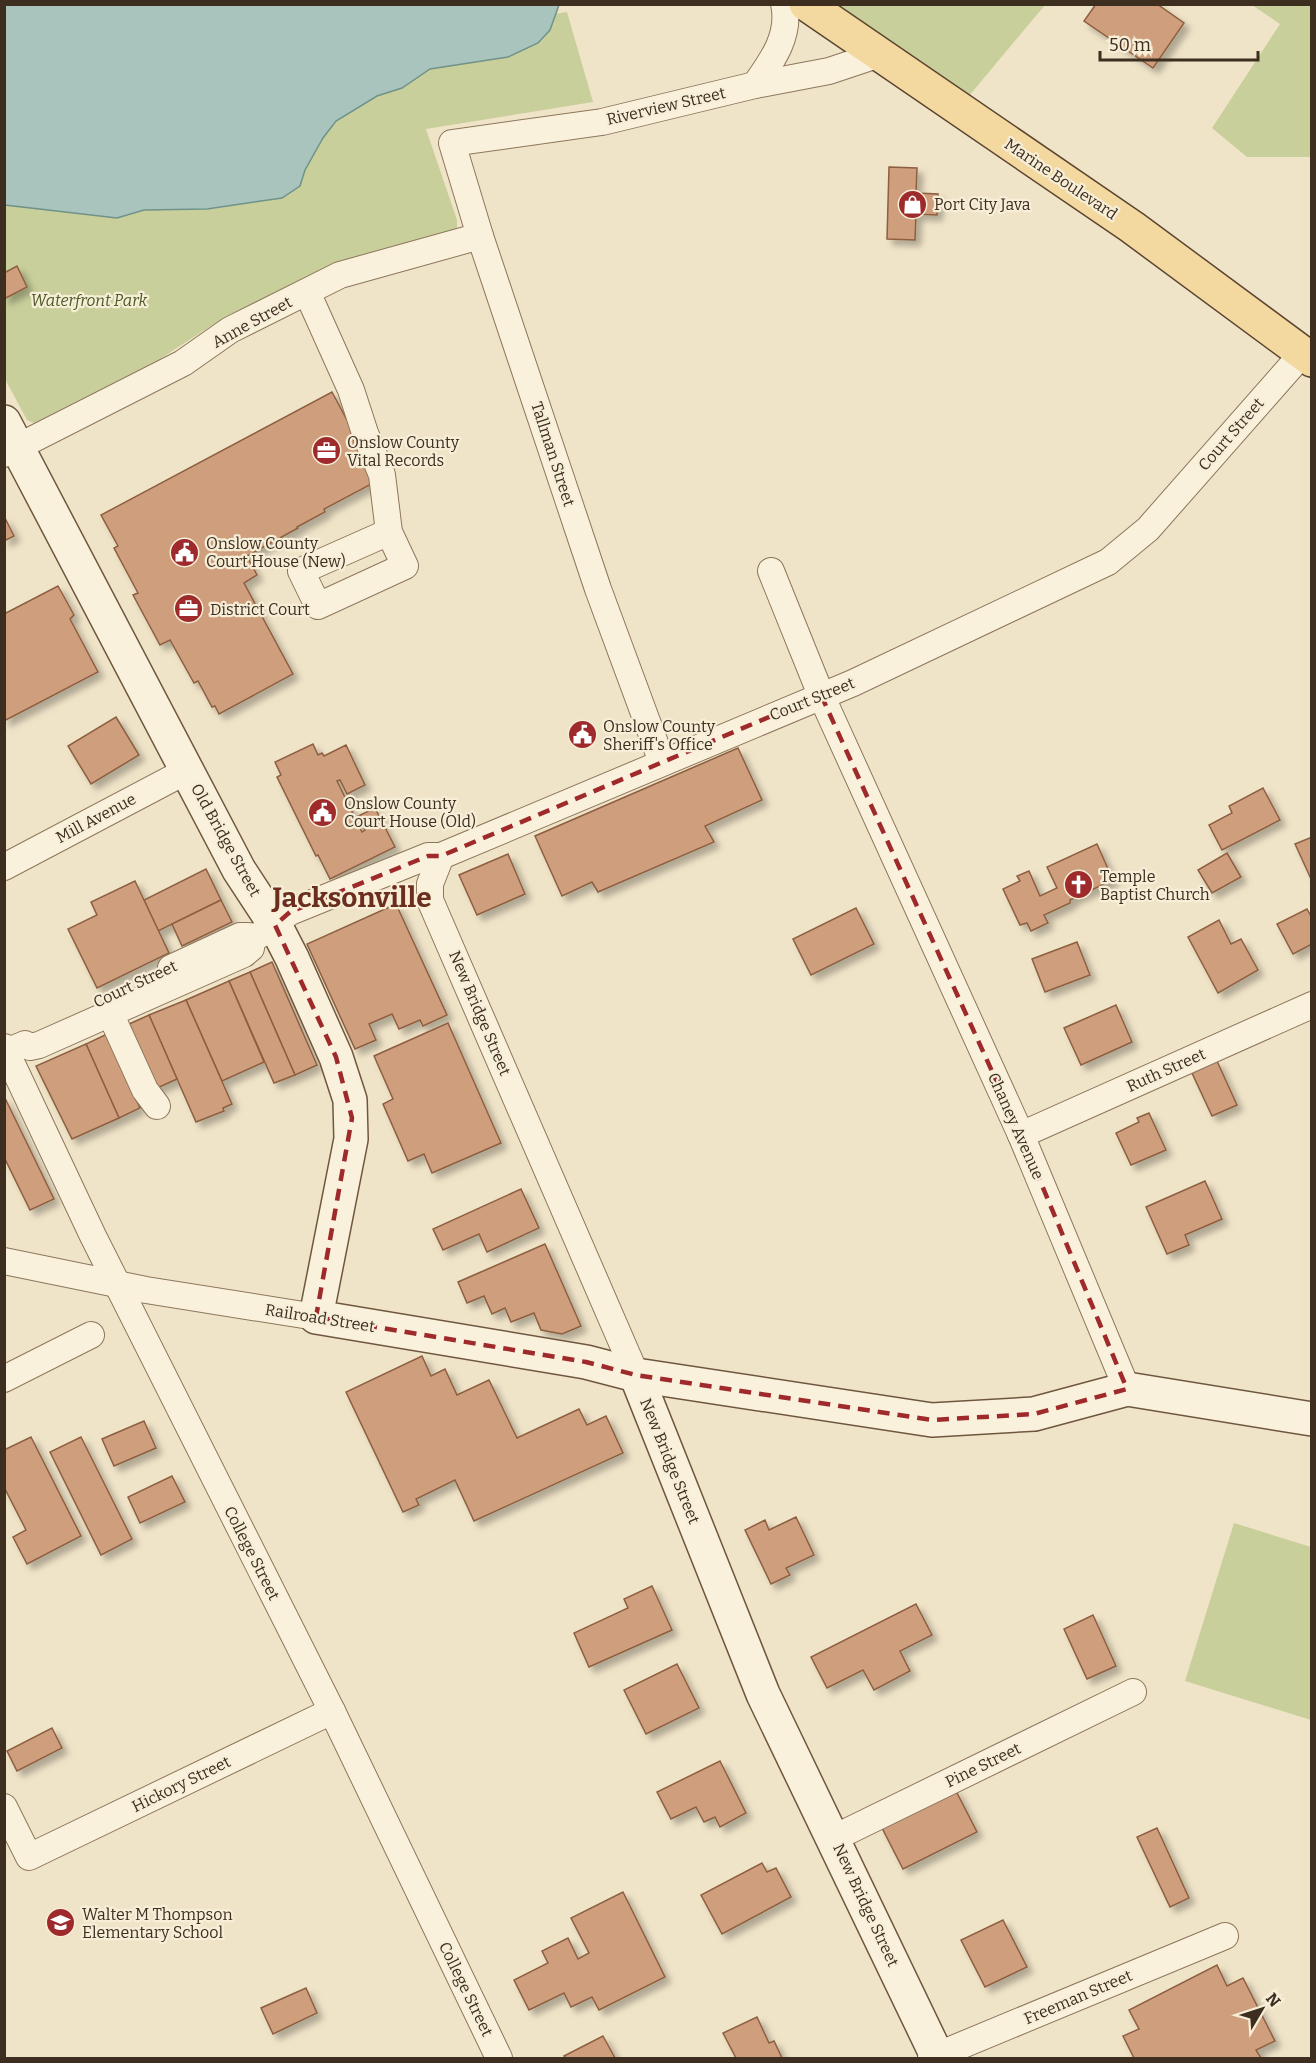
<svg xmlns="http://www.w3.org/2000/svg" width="1316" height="2063" font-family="Bitter,serif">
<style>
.green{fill:#c9cf9b}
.water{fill:#a9c4bc;stroke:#6f938a;stroke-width:1.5}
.building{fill:#cf9f7d;stroke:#8d5f41;stroke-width:1.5;filter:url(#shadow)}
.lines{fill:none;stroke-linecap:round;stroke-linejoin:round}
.street-casing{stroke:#8d765c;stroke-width:28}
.secondary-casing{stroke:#6f573f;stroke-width:36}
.primary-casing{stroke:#5b4430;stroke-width:36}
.street{stroke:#faf1dc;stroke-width:26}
.secondary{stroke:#faf1dc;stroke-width:33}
.primary{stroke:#f3d9a0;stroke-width:33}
.marked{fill:none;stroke:#9e2a2b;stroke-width:4.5;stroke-dasharray:12 8;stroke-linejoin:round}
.labels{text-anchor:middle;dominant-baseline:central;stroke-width:4.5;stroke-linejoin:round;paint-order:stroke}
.street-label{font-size:16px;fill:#3d2e20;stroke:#f7eed8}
.poi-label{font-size:16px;fill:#3d2e20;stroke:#f7eed8;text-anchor:start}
.park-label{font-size:16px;font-style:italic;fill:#4d5a26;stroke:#f7eed8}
.town-label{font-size:28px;font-weight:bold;fill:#6b2e1e;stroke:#f7eed8}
</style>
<defs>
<filter id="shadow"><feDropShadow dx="5.5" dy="5.5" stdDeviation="3" flood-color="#0004"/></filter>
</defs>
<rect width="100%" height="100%" fill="#f0e4c8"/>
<g class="green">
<path d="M 806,5 L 1045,5 L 958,109 Z"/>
<path d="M 1252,5 L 1311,5 L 1311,157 L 1247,157 L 1212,128 L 1280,24 Z"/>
<path d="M 567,12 L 593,102 L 426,129 L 457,220 L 457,228 L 450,234 L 350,261 L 226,316 L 160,359 L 34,423 L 27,420 L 5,379 L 4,205 L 117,218 L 144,210 L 207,209 L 300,186 L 305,170 L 323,138 L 336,121 L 377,96 L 402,88 L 430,69 L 508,57 L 538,43 L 550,30 L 555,14 Z"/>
<path d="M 1234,1523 L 1311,1547 L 1311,1720 L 1185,1681 Z"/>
</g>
<path class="water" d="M 4,5 L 5,4 L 559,5 L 550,30 L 538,43 L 508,57 L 430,69 L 402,88 L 377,96 L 336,121 L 323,138 L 305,170 L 300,186 L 282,198 L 207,209 L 144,210 L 117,218 L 5,205 Z"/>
<g class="building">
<path d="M 1096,4 L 1157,4 L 1184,23 L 1153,68 L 1084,21 Z"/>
<path d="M 889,167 L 917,168 L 916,193 L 938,194 L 937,215 L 916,214 L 915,240 L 887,239 Z"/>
<path d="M 17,266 L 27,287 L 4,299 L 4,273 Z"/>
<path d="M 332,392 L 379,480 L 324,509 L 325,512 L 297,527 L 298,528 L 247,556 L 257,575 L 244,583 L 293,674 L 219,714 L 215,706 L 212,707 L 198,681 L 194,683 L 170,640 L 160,645 L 133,595 L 138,593 L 114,548 L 118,546 L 101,515 Z"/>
<path d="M 4,516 L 14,536 L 4,541 Z"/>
<path d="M 58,586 L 74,615 L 70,619 L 98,672 L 4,721 L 4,614 Z"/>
<path d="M 116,717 L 139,755 L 91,784 L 68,746 Z"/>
<path d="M 313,744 L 318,755 L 322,753 L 324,756 L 346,745 L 365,785 L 347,794 L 340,780 L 337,781 L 362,832 L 365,830 L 358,816 L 375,808 L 395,847 L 330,879 L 318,855 L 316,856 L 277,777 L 281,775 L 275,762 Z"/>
<path d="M 738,748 L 762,800 L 705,826 L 714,842 L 598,892 L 592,882 L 562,896 L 535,836 Z"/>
<path d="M 1263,788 L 1280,820 L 1222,850 L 1209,825 L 1232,813 L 1229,806 Z"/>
<path d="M 1312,837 L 1312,881 L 1295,844 Z"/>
<path d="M 1097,844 L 1113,880 L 1070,900 L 1070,903 L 1044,915 L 1048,923 L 1031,931 L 1027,923 L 1020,925 L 1003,889 L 1020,881 L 1017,876 L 1029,871 L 1040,896 L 1057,888 L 1047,867 Z"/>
<path d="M 1227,853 L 1241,877 L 1212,893 L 1198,870 Z"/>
<path d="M 508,854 L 525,894 L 477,915 L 459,875 Z"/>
<path d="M 206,869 L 221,900 L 158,931 L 144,900 Z"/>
<path d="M 135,881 L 169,953 L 97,988 L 68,929 L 97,915 L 91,902 Z"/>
<path d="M 221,900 L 232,922 L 182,946 L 172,924 Z"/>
<path d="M 396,904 L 447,1015 L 423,1026 L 420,1020 L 399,1029 L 392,1014 L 369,1024 L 376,1040 L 355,1049 L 307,944 Z"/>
<path d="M 856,908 L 874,944 L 811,975 L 793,939 Z"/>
<path d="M 1307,909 L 1312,918 L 1312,944 L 1293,954 L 1277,924 Z"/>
<path d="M 1219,920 L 1231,944 L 1241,939 L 1258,970 L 1218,993 L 1188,937 Z"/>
<path d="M 1077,942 L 1090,975 L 1045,992 L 1032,959 Z"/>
<path d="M 272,962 L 317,1065 L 295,1075 L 250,972 Z"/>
<path d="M 250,972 L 295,1075 L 274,1083 L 229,981 Z"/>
<path d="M 229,981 L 264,1062 L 222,1081 L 186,1000 Z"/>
<path d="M 186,1000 L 232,1104 L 223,1108 L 224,1111 L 196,1122 L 149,1015 Z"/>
<path d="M 1116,1005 L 1132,1042 L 1081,1065 L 1064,1028 Z"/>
<path d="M 149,1015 L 177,1079 L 155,1089 L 127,1025 Z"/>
<path d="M 448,1023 L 501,1143 L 432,1173 L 424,1154 L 408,1161 L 383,1104 L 393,1099 L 374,1056 Z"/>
<path d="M 107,1034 L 140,1108 L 119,1118 L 86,1044 Z"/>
<path d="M 86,1044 L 119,1118 L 72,1139 L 36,1066 Z"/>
<path d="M 1217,1061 L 1237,1105 L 1212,1116 L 1192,1073 Z"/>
<path d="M 4,1096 L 54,1199 L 30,1210 L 4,1157 Z"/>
<path d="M 1149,1113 L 1166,1150 L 1131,1165 L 1116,1133 L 1139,1122 L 1137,1118 Z"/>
<path d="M 1205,1181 L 1222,1219 L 1185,1235 L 1189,1245 L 1167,1254 L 1146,1207 Z"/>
<path d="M 521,1189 L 539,1228 L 487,1252 L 479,1234 L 443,1250 L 433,1229 Z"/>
<path d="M 545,1244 L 581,1326 L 562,1334 L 541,1330 L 534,1313 L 511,1322 L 505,1308 L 492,1314 L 484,1296 L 467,1303 L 458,1282 Z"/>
<path d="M 422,1356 L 431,1376 L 445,1369 L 457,1395 L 489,1380 L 517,1438 L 579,1409 L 587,1425 L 606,1416 L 623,1453 L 474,1521 L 455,1480 L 416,1499 L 419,1505 L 403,1512 L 346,1392 Z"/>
<path d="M 144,1421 L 156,1448 L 114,1466 L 102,1439 Z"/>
<path d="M 31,1437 L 81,1536 L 27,1564 L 13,1537 L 26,1530 L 4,1487 L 4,1450 Z"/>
<path d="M 81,1437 L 132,1539 L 101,1555 L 50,1452 Z"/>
<path d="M 172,1476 L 185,1502 L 140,1523 L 128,1497 Z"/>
<path d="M 796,1517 L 814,1555 L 786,1568 L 790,1575 L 771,1584 L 745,1530 L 765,1520 L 769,1530 Z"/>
<path d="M 652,1586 L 672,1630 L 589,1667 L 574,1633 L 628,1608 L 624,1599 Z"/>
<path d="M 916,1604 L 932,1635 L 900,1651 L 910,1671 L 874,1690 L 863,1670 L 827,1688 L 811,1657 Z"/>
<path d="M 1093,1615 L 1116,1666 L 1087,1679 L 1064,1629 Z"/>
<path d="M 677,1664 L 699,1708 L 646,1734 L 624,1690 Z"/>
<path d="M 52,1728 L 62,1748 L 17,1771 L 7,1751 Z"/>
<path d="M 720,1761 L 746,1813 L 720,1827 L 715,1817 L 704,1822 L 696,1807 L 671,1819 L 657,1792 Z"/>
<path d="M 955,1789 L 977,1832 L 903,1869 L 881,1826 Z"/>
<path d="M 1157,1828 L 1189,1898 L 1170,1907 L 1137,1837 Z"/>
<path d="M 762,1863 L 767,1872 L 776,1868 L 791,1897 L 722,1934 L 701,1895 Z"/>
<path d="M 623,1892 L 665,1977 L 599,2010 L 592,1997 L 571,2007 L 564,1993 L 529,2010 L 514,1980 L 548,1963 L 542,1951 L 568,1938 L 578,1959 L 589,1953 L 571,1918 Z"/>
<path d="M 1003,1920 L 1027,1967 L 985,1987 L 961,1940 Z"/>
<path d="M 1217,1965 L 1227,1986 L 1243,1978 L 1275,2041 L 1256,2050 L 1261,2058 L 1134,2058 L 1123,2036 L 1139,2029 L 1129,2010 Z"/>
<path d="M 306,1988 L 317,2013 L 273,2034 L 261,2008 Z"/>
<path d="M 757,2017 L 769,2043 L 774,2041 L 782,2058 L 736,2058 L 723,2033 Z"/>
<path d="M 603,2036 L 615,2058 L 566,2058 L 564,2056 Z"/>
</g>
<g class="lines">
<defs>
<g id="street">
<path d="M 755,85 C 772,61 791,35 784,4"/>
<path d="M 307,292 L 351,390 L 365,433 L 382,475 L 389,532 L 301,571 L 318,606 L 405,566 L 389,532"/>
<path d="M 4,454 L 183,363 L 230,330 L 340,275 L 480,236"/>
<path d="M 771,571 L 821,695 L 1021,1135 L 1127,1389"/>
<path d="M 662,762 L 598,589 L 480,236 L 452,143 L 602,122 L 755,85 L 829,71 L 877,55"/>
<path d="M 441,856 L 430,884 L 430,900 L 636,1375"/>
<path d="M 4,867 L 188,770"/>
<path d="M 252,939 L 272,928 L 280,919 L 290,912 L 428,856 L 441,856 L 853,683 L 1108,562 L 1148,529 L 1302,354"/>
<path d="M 171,968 L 240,936 L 249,936 L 252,939"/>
<path d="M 110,1013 L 145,1090 L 157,1106"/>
<path d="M 4,1047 L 93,1236 L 332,1711 L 499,2058"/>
<path d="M 4,1053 L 25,1044 L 30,1047 L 39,1045 L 244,954 L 251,948 L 252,939"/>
<path d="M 1021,1135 L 1312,1005"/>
<path d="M 4,1261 L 146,1290 L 316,1317"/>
<path d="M 4,1379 L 91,1335"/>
<path d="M 4,1807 L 29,1857 L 332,1711"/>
<path d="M 834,1838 L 1133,1692"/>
<path d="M 931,2058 L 1225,1936"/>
</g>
<g id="secondary">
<path d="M 4,422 L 239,870 L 275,925 L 292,958 L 336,1057 L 350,1100 L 351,1139 L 316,1317 L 586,1362 L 636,1375 L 932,1420 L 1034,1414 L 1127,1389 L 1312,1419"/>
<path d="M 636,1375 L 763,1694 L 938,2058"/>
</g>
<path id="primary" d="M 806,4 L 1132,227 L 1312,360"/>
</defs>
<use href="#street" class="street-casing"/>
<use href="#secondary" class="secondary-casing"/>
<use href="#primary" class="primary-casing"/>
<use href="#street" class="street"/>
<use href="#secondary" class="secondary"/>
<use href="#primary" class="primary"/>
</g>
<path class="marked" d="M 821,695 L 1021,1135 L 1127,1389 L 1034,1414 L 932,1420 L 636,1375 L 586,1362 L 316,1317 L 352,1118 L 336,1057 L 275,925 L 290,912 L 428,856 L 441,856 Z"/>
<defs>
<symbol id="shop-disc" viewBox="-11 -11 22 22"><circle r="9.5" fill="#9e2a2b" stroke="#f7eed8"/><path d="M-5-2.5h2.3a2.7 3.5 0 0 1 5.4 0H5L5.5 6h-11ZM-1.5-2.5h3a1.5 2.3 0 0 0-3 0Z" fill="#fff"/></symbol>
<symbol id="office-disc" viewBox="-11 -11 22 22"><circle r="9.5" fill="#9e2a2b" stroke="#f7eed8"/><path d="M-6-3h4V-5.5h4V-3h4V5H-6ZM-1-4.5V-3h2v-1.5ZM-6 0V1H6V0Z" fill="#fff"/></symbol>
<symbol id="civic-disc" viewBox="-11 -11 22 22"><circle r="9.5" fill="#9e2a2b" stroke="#f7eed8"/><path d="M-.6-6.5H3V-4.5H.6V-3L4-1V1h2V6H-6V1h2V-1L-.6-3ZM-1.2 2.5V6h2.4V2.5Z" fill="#fff"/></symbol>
<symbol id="church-disc" viewBox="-11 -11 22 22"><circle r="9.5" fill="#9e2a2b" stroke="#f7eed8"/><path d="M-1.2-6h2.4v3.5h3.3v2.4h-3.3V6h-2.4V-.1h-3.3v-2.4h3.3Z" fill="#fff"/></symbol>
<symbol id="school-disc" viewBox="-11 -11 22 22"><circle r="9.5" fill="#9e2a2b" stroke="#f7eed8"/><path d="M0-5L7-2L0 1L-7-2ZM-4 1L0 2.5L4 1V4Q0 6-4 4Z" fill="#fff"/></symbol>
</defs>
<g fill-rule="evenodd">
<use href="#shop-disc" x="896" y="188" width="33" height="33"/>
<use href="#office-disc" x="310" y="434" width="33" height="33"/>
<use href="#civic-disc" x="168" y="536" width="33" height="33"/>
<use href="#office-disc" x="172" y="592" width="33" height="33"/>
<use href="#civic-disc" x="566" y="718" width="33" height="33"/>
<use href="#civic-disc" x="306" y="796" width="33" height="33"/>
<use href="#church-disc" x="1062" y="868" width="33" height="33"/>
<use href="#school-disc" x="44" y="1906" width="33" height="33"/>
</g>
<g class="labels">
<g class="street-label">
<text transform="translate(666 106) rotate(-13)">Riverview Street</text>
<text transform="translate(1061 179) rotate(34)">Marine Boulevard</text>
<text transform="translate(252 322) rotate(-29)">Anne Street</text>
<text transform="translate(1231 434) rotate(-49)">Court Street</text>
<text transform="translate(553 454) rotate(72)">Tallman Street</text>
<text transform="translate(812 699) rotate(-22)">Court Street</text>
<text transform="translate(96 818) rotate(-28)">Mill Avenue</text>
<text transform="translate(226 840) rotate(61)">Old Bridge Street</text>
<text transform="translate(135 984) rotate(-25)">Court Street</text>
<text transform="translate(480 1013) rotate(67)">New Bridge Street</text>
<text transform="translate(1166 1070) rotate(-24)">Ruth Street</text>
<text transform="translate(1016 1126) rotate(66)">Chaney Avenue</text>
<text transform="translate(320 1318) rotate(9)">Railroad Street</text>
<text transform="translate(670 1461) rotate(68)">New Bridge Street</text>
<text transform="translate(252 1553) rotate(63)">College Street</text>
<text transform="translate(983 1765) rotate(-26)">Pine Street</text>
<text transform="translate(181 1784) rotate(-26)">Hickory Street</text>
<text transform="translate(866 1905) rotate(65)">New Bridge Street</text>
<text transform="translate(466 1989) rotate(64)">College Street</text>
<text transform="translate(1078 1997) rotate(-23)">Freeman Street</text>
</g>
<g class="poi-label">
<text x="934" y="204">Port City Java</text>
<text x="347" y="442">Onslow County<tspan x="347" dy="18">Vital Records</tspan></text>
<text x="206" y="543">Onslow County<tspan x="206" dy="18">Court House (New)</tspan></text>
<text x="210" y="609">District Court</text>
<text x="603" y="726">Onslow County<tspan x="603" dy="18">Sheriff's Office</tspan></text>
<text x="344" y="803">Onslow County<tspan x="344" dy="18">Court House (Old)</tspan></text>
<text x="1100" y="876">Temple<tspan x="1100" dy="18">Baptist Church</tspan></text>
<text x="82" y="1914">Walter M Thompson<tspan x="82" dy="18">Elementary School</tspan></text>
</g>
<g class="park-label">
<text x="89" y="300">Waterfront Park</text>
</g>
<g class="town-label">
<text x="352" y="897">Jacksonville</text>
</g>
</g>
<rect width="1316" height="2063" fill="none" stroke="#3d2e20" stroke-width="12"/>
<g transform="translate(1262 2009) rotate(51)" stroke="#f7eed8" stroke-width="4.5" paint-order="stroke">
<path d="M0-4.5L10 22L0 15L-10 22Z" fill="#3d2e20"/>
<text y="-9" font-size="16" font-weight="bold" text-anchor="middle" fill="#3d2e20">N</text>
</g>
<path d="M1100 51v9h158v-9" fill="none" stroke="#3d2e20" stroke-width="3"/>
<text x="1109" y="51" font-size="18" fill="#3d2e20" stroke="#f7eed8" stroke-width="4.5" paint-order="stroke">50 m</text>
</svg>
